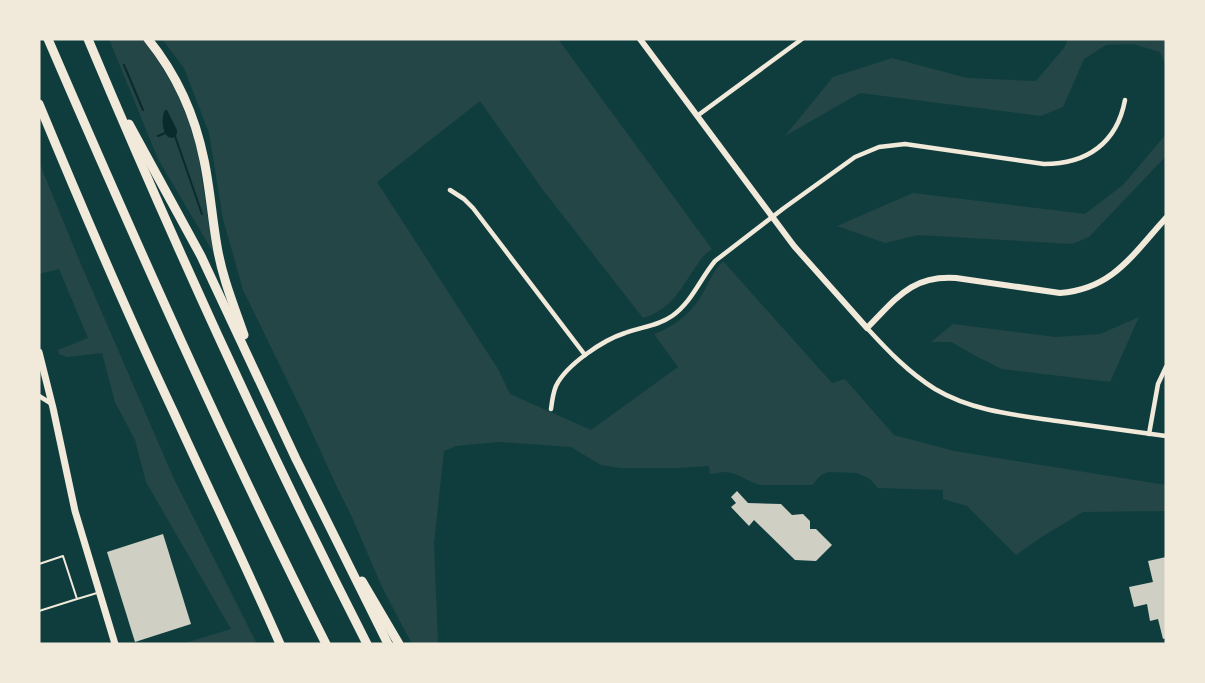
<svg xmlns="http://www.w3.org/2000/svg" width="1205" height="683" font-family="Manrope,sans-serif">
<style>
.green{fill:#244646}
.water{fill:#0a2a2b}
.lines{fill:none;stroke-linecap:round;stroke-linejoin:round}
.stream{stroke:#0a2a2b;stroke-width:2}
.building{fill:#cfcfc3}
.service{stroke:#f1e9da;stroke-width:2}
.minor{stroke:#f1e9da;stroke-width:4.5}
.tertiary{stroke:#f1e9da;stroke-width:6}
.secondary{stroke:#f1e9da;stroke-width:7}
.motorway{stroke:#f1e9da;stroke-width:9}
</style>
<rect width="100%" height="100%" fill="#0f3d3e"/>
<g class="green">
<path d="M 109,39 L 142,39 L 149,46 L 175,89 L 187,118 L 197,147 L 213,252 L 158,159 Z"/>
<path d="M 162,39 L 558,39 L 712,249 C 707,253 702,257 699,262 C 682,286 673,309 643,318 L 543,190 L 480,101 L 377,182 L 498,369 L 510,394 L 591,430 L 678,367 L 654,334 C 672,328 690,314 700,298 C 709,284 710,275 723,261 L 832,383 L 845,379 L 894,435 L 954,451 L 1166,485 L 1166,511 L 1083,512 L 1040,538 L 1016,555 L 967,506 L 943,499 L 943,490 L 878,488 L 870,479 L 857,473 L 829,472 L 821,475 L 812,485 L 761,485 C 749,483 739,473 726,472 C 721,472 715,474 710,474 L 709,466 L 679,468 L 620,468 L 601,465 L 571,447 L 500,442 L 456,446 L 444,451 L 434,544 L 438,644 L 412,644 L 382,587 L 351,515 L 336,485 L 305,417 L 243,290 L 223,219 L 209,133 L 184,68 Z"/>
<path d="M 1068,39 L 1166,39 L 1166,65 L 1160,52 L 1133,44 L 1106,45 L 1084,59 L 1063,107 L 1041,116 L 860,93 L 785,136 L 833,77 L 892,58 L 967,78 L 1036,81 L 1064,48 Z"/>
<path d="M 1166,134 L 1166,156 L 1089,237 L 1072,244 L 918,235 L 885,243 L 837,226 L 913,193 L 1085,214 L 1123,185 Z"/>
<path d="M 39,162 L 80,262 L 174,479 L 257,644 L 182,644 L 231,629 L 146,482 L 135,440 L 115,402 L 102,353 L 67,357 L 59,354 L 58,350 L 88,338 L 59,269 L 39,274 Z"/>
<path d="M 1139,317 L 1110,382 L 1002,369 L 974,355 L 951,342 L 931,342 L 953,324 L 1056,337 L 1100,334 Z"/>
</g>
<path class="water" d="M 165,110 L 167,110 L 177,130 L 177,134 L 173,138 L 168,137 C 162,131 161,118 165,110 Z"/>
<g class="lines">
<g class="stream">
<path d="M 124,65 L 143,110"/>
<path d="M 158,136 L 165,133"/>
<path d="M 175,136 L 202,214"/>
</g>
</g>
<g class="building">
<path d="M 737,491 L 748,503 L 781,504 L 792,515 L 803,514 L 810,521 L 810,529 L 816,529 L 832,545 L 816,561 L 795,560 L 754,520 L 749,526 L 731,507 L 736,503 L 731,497 Z"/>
<path d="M 163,534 L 191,624 L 135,642 L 107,552 Z"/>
<path d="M 1166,557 L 1166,638 L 1163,639 L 1158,619 L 1150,621 L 1147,604 L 1134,607 L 1129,587 L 1153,582 L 1148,561 Z"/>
</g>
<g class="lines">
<g class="service">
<path d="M 39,564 L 63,556 L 77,599 L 39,611"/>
<path d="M 77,599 L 97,593"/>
</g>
<g class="minor">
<path d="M 697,116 L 802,39"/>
<path d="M 450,190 L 464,199 L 473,208 L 585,355"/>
<path d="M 867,328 C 888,351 908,372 935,389 C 972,411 1015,415 1057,421 C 1094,426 1130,431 1166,436"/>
<path d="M 39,396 L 52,404"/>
<path d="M 551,409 C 552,401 553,393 556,386 C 566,365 603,340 625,333 C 641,327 658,326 672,316 C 692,302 700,279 715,261 L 784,208 L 855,157 L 879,147 L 905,144 L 1044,164 C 1087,164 1117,143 1125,100"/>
<path d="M 1149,434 L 1158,384 L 1166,367"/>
</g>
<path class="tertiary" d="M 640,39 L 794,246 L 867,328 C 896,299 911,275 956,278 L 1060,293 C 1113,289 1133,254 1166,218"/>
<path class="secondary" d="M 39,352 L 53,408 L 75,511 L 115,644"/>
<g class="motorway">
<path d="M 48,39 C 136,243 226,446 326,644"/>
<path d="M 88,39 C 174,244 266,446 367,644"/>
<path d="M 148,39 C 177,75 195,115 204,160 C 210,188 212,218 217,246 C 222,277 234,306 244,335"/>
<path d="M 39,104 C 82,208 126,311 174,413 C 209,490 246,566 280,644"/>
<path d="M 129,124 L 201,256 L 296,459 L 388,644"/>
<path d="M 362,581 L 399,644"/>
</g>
</g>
<rect width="1205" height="683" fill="none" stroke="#f1e9da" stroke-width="81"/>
</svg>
